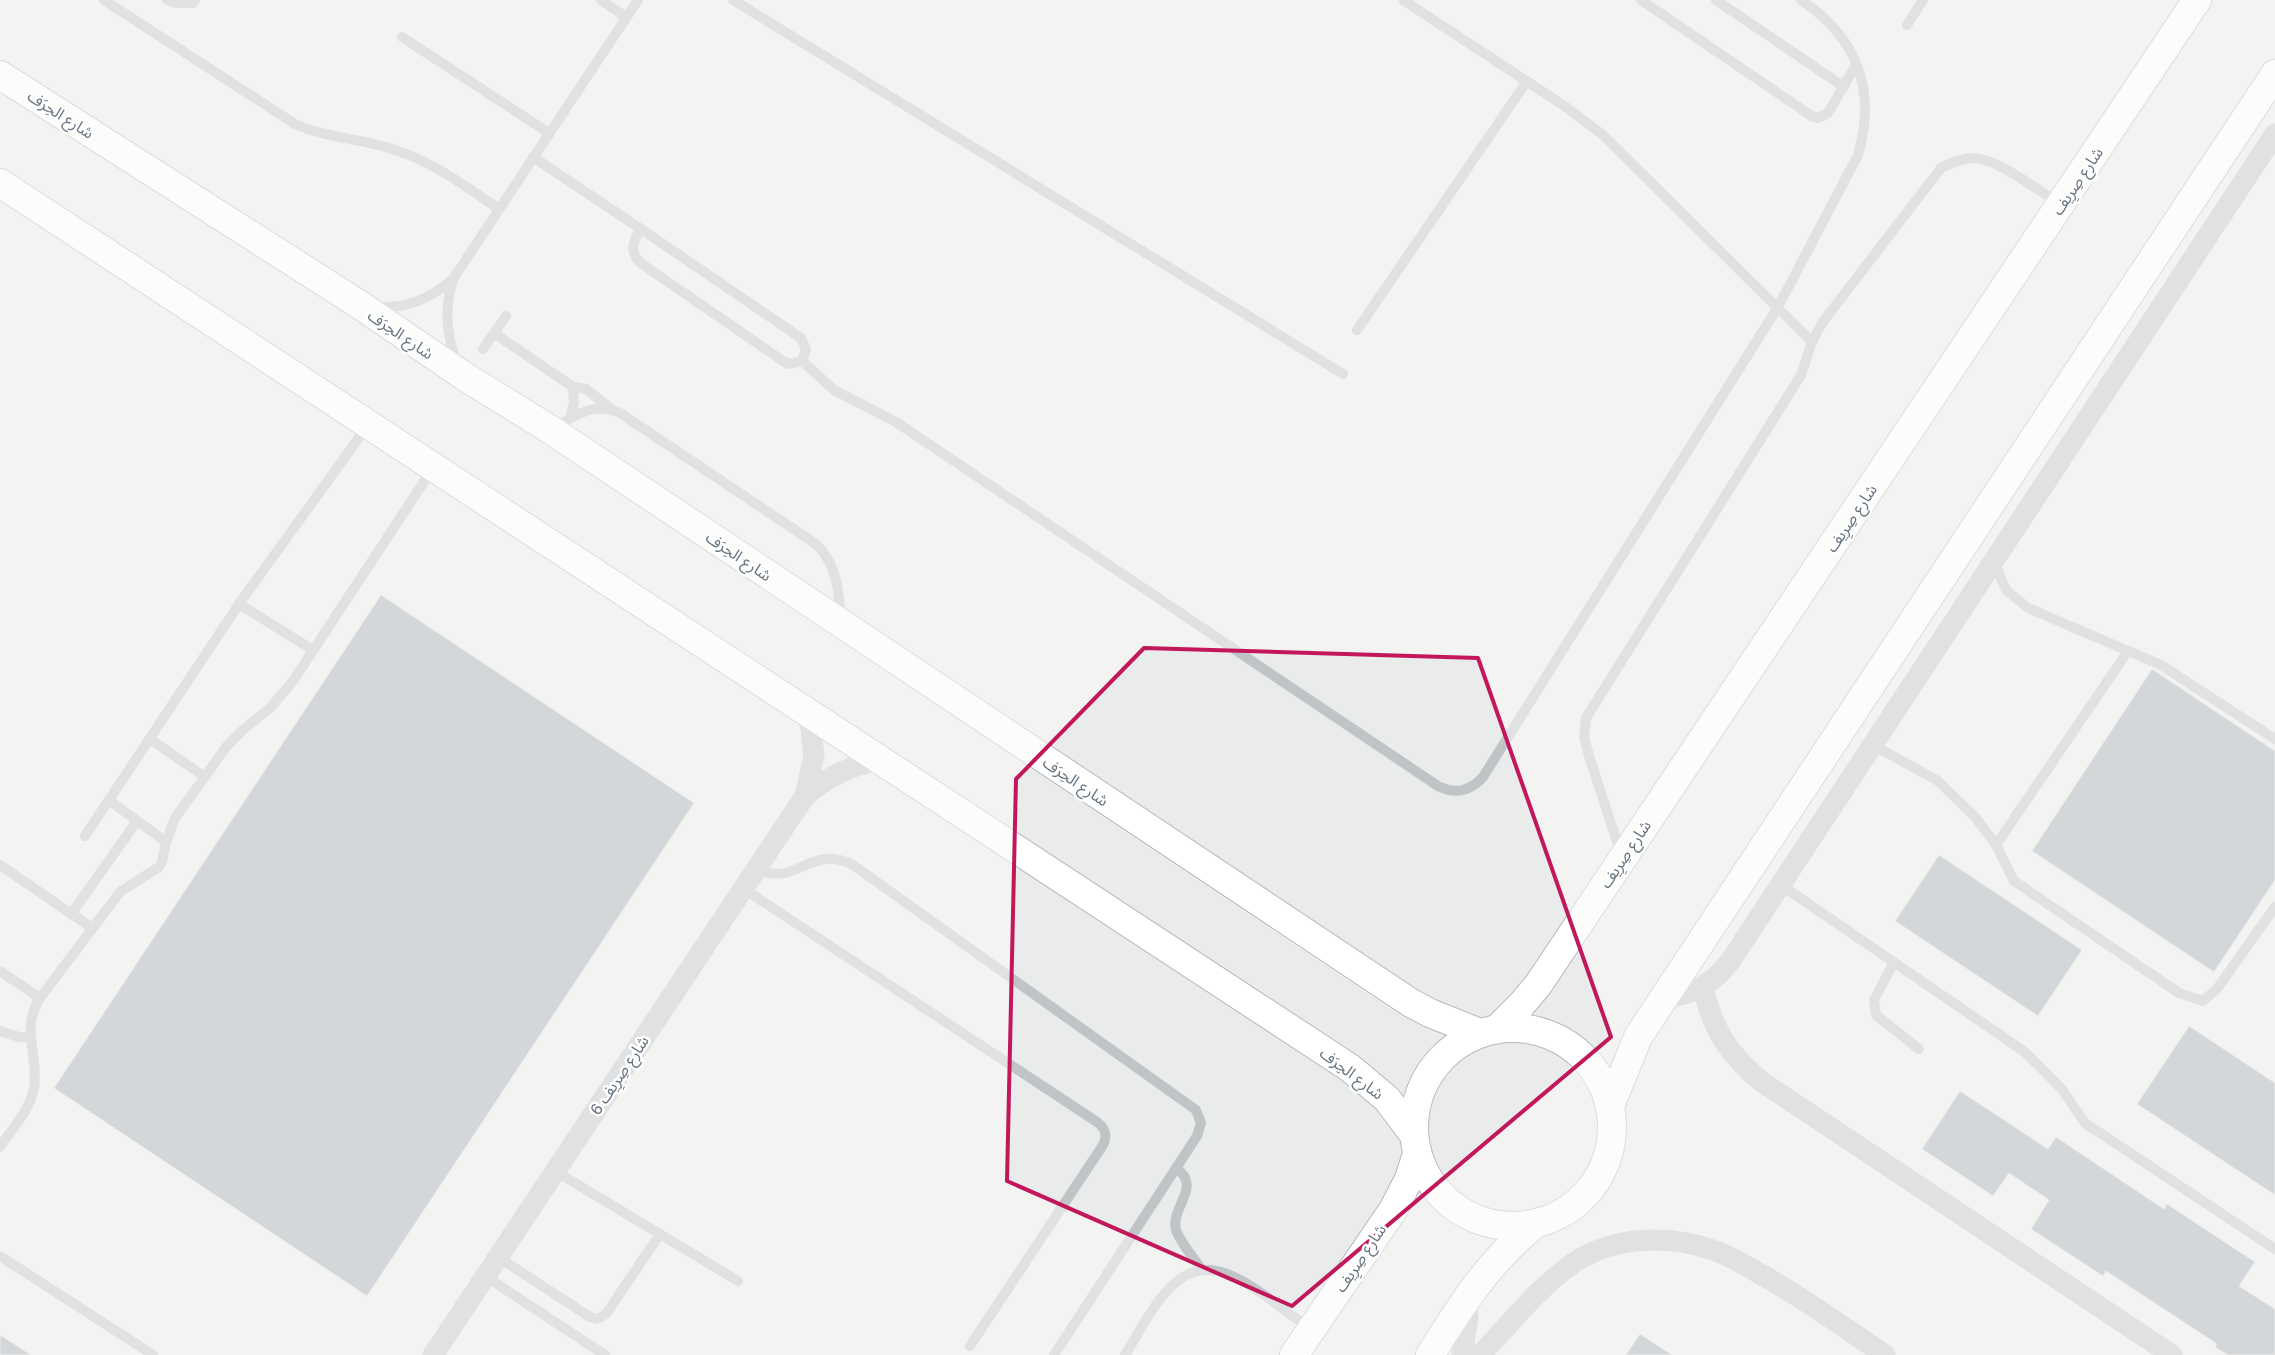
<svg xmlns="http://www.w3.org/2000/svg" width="2275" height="1355" font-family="'Golos Text','Noto Sans Arabic',sans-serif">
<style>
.built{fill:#eaebeb}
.building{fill:#a7aeb4;stroke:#dbdbda}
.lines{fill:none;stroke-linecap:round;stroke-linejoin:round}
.secondary-casing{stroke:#b5b9bd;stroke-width:30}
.lane{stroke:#c0c4c7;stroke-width:10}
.street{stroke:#c0c4c7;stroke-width:21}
.secondary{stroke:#fff;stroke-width:28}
.marked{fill:none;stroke:#c2185b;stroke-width:4;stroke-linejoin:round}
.labels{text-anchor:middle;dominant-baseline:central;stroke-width:5;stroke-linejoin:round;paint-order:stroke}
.street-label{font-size:16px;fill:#68757f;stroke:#fff}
</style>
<rect width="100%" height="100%" fill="#fafaf8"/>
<rect class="built" x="0" y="0" width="2275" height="1355"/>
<g class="building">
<path d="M 381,595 L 694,803 L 367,1296 L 54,1088 Z"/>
<path d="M 2152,669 L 2275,751 L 2275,880 L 2214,972 L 2032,851 Z"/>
<path d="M 1939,855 L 2082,950 L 2038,1016 L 1895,921 Z"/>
<path d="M 2189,1026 L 2275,1083 L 2275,1195 L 2137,1104 Z"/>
<path d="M 1960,1091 L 2048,1149 L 2056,1137 L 2164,1209 L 2167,1204 L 2255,1262 L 2239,1286 L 2275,1309 L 2275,1355 L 2228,1355 L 2215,1347 L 2217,1344 L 2106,1271 L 2103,1276 L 2031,1229 L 2049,1200 L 2009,1173 L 1993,1196 L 1922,1149 Z"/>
<path d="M 1640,1334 L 1672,1355 L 1626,1355 Z"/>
<path d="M 0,1335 L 31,1355 L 0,1355 Z"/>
</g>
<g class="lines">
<defs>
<g id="secondary">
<path d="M 0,75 L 357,303 L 464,376 L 551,430 L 1411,1003 L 1430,1013 L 1480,1033"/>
<path d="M 0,183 L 1350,1068 L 1387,1099 L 1414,1135"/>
<circle cx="1513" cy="1127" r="99"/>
<path d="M 1497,1029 L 1522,1004 L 1538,985 L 2197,0"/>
<path d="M 1610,1106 L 1638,1037 L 2275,74"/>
<path d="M 1294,1355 L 1393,1210 L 1409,1179 L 1416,1157"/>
<path d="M 1430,1355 C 1460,1307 1489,1261 1534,1225"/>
</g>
</defs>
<use href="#secondary" class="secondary-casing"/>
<g class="lane">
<path d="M 104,0 L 295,124 C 326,138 359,138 392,149 C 432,161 465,186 499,209"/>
<path d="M 167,0 L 176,3 L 193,3 L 195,0"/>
<path d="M 601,0 L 626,17"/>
<path d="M 733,0 L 1343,374"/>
<path d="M 1403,0 L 1566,107 L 1603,135 L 1812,342"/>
<path d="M 1641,0 L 1813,117 L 1818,118 L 1828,113 L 1856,65"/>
<path d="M 1716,0 L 1844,87"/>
<path d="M 1907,25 L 1923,0"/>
<path d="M 402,37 L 549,133"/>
<path d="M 533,157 L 641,229"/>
<path d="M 641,229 L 801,338 L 806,349 L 802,361 L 789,364 L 783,361 L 642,264 C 629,253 632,242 641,229 Z"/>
<path d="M 453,280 C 444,308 446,335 457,363"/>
<path d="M 375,307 C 406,309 430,299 453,279 L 638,0"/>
<path d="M 1357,330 L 1527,81"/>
<path d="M 494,333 L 573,387 L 586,389 L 610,408"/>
<path d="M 483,349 L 506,316"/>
<path d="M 802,361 L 834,390 L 896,422 L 1438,786 C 1456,795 1470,791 1483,777 L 1778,307 L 1858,155 C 1877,90 1857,37 1801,0"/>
<path d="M 570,418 L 574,403 L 573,387"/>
<path d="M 553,429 C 576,415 594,401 620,413 L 816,544 C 838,566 838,590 841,618"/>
<path d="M 1994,562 L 2006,590 L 2028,608 L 2161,665 L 2275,739"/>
<path d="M 239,604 L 313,650"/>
<path d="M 150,739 L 205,777"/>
<path d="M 1873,745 L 1938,781 L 1976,818 L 1996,845 L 2014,881 L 2179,993 L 2203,1001 L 2217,989 L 2275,907"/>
<path d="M 109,800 L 166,842"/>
<path d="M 85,836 L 239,604 L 368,425"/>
<path d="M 1996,845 L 2128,651"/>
<path d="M 1621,854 L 1589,756 L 1584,737 L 1586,718 L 1801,375 L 1812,342 L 1822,323 L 1941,168 C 1953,162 1967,156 1981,159 C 2006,165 2037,190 2059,203"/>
<path d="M 0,865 L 92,928"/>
<path d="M 756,869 C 798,888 810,843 853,865 L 1196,1110 L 1201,1123 L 1197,1136 L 1054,1355"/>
<path d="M 1781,885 L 2025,1052 L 2061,1088 L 2085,1123 L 2275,1249"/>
<path d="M 744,889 L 1097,1122 C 1105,1128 1108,1135 1103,1145 L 970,1346"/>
<path d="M 71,914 L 137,821"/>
<path d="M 1894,962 L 1874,1000 L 1876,1015 L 1919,1049"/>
<path d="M 0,971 L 40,998"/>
<path d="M 0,1031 L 19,1037 L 30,1037"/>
<path d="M 0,1147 C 12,1129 30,1110 34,1088 C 39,1054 20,1030 40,998 L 120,892 L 159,867 L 162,862 L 166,842 L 175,818 L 227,746 L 243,730 L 271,707 L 293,681 L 433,468"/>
<path d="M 1176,1168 C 1203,1187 1170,1207 1176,1230 C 1181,1244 1194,1258 1202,1270"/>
<path d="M 555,1171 L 738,1281"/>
<path d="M 0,1256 L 153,1355"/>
<path d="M 498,1257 L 590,1317 L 597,1319 L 606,1314 L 660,1234"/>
<path d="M 485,1276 L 605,1355"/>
<path d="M 1125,1355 C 1139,1333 1151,1307 1169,1289 C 1202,1253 1235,1275 1267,1297 C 1281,1308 1296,1318 1310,1328"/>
</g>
<g class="street">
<path d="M 805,796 C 829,776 851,765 881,760"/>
<path d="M 1703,987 C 1713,1030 1728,1054 1762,1082 L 2172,1355"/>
<path d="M 1665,997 C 1693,996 1714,983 1731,960 L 2275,134"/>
<path d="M 433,1355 L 805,796 L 814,755 L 809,713"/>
<path d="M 1462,1355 L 1468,1317 L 1466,1299"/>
<path d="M 1480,1355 C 1510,1324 1537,1289 1572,1264 C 1611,1237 1665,1234 1710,1249 C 1730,1255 1746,1266 1764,1276 C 1806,1300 1845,1328 1885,1355"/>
</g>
<use href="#secondary" class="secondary"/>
</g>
<path d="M0 0H2275V1355H0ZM 1144,648 L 1478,658 L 1611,1037 L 1292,1306 L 1007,1181 L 1016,779 Z" fill="#fafaf8" fill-opacity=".55" fill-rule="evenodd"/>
<path class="marked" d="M 1144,648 L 1478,658 L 1611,1037 L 1292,1306 L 1007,1181 L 1016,779 Z"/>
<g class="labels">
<g class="street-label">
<text transform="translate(61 114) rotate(33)">شارع الحِرَف</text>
<text transform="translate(2077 181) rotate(-56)">شارع صِرِيف</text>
<text transform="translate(401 334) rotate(34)">شارع الحِرَف</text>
<text transform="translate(1851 518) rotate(-56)">شارع صِرِيف</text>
<text transform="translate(739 556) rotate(34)">شارع الحِرَف</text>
<text transform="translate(1076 781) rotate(34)">شارع الحِرَف</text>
<text transform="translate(1625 854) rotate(-56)">شارع صِرِيف</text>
<text transform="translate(1352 1073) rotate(37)">شارع الحِرَف</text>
<text transform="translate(619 1075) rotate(-56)">شارع صِرِيف 6</text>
<text transform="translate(1360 1258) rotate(-56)">شارع صِرِيف</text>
</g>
</g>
</svg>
